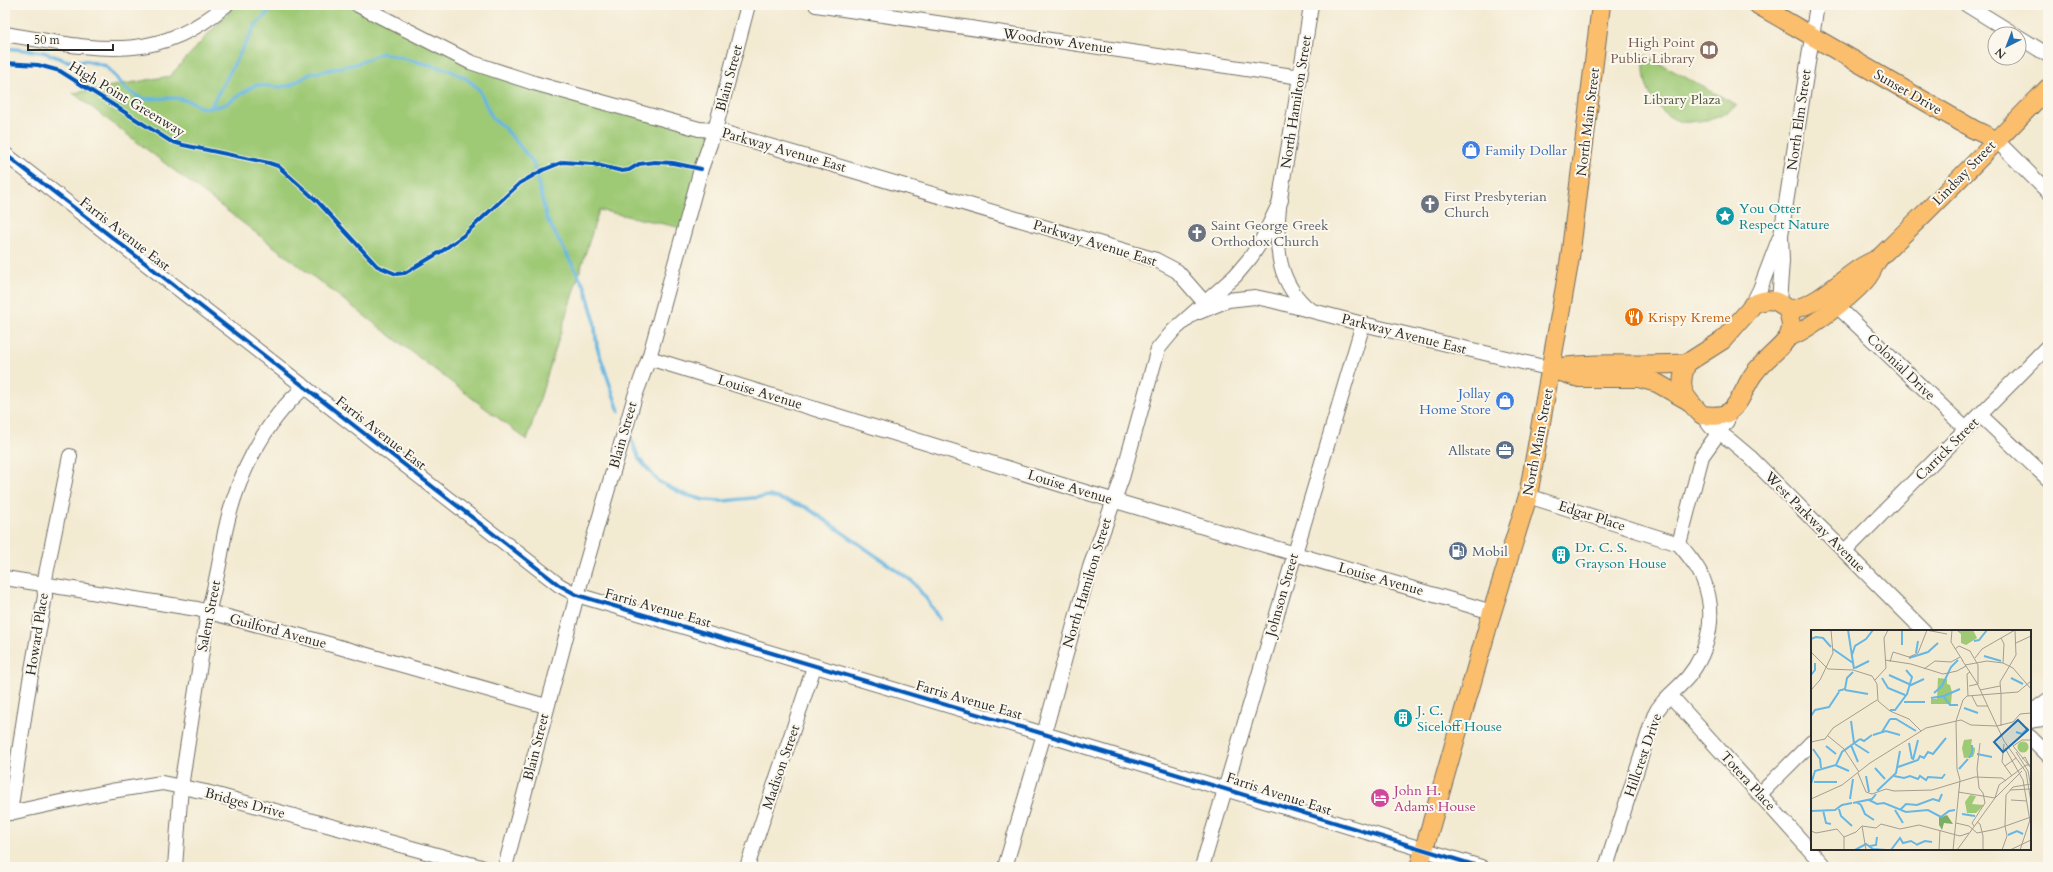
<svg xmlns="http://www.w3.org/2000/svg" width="2053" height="872" font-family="Cardo,serif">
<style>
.green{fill:#9ec975;stroke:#647a50}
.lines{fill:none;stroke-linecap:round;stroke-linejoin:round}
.stream{stroke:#67b7e2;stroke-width:3.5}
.minor-casing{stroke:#716e65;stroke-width:16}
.major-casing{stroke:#716e65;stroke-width:20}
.minor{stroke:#fff;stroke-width:14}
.major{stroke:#fabe6d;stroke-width:18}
.cycleway-casing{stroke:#fbf7ec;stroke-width:6}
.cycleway{stroke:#0057b8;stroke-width:4}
.labels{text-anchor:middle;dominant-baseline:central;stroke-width:4;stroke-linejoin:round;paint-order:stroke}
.street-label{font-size:14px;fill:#2b2b2b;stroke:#fbf7ec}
.education-label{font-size:14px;fill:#785e54;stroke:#fbf7ec;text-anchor:end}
.park-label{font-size:14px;fill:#4e5a41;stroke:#fbf7ec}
.shop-label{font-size:14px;fill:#366cbe;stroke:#fbf7ec;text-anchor:start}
.worship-label{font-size:14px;fill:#5b616d;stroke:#fbf7ec;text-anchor:start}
.culture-label{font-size:14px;fill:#0d838f;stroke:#fbf7ec;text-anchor:start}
.food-label{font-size:14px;fill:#c56008;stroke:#fbf7ec;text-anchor:start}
.service-label{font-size:14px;fill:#4e5e75;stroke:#fbf7ec;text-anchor:end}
.hotel-label{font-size:14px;fill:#b23c85;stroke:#fbf7ec;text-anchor:start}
.inset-river{fill:none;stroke:#67b7e2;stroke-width:2}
.inset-road{fill:none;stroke:#a39e8f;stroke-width:1}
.view{fill:#1f6fb2;fill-opacity:0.15;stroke:#1f6fb2;stroke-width:2}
.inset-edge{fill:none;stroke:#2b2b2b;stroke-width:2}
</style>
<rect width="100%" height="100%" fill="#fbf7ec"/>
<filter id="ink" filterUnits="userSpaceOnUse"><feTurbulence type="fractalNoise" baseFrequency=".025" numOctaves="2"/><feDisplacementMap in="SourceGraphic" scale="8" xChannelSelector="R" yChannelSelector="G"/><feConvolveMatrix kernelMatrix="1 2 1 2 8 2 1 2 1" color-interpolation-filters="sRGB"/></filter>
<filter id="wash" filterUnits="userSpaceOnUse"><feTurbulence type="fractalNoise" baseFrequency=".012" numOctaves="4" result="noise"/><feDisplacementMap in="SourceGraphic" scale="16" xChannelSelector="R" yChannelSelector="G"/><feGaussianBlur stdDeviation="0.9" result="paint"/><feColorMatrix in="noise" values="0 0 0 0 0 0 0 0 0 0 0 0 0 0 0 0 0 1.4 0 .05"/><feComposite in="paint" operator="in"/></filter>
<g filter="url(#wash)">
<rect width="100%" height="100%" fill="#f3ead2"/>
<g class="green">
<path d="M 235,5 L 358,5 L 470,62 L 715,130 L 687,229 L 599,210 L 527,440 L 73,93 L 170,76 Z"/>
<path d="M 1645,55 L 1651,59 L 1737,105 C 1721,117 1717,119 1698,121 C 1693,121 1687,123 1682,122 C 1653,114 1640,82 1645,55 Z"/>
</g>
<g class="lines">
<g class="stream">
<path d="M 5,48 L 43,52 L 67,61 L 87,61 L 106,66 L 126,89 L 142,99 L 176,98 L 192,102 L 200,107 L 210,108 L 224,105 L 255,85 L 280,87 L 291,85 L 310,74 L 356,64 L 382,53 L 449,70 L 467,79 L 479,89 L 492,118 L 504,127 L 533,162 L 547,219 L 585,287 L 594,319 L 597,347 L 619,411"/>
<path d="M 210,108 L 255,26 L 275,5"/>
<path d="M 631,438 L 639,459 L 658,481 L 683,494 L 704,500 L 724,501 L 770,496 L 806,507 L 912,581 L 928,601 L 939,619"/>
</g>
</g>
</g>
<g filter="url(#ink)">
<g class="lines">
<defs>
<g id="minor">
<path d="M 358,5 L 470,62 L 534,83 L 699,129 L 715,130 L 1156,260 L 1177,271 L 1204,302"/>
<path d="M 816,5 L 1300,77"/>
<path d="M 1967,5 L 2014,34"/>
<path d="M 5,34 C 90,48 155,67 226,5"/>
<path d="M 2019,37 L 2048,55"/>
<path d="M 1996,140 L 2048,192"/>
<path d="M 5,154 L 559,585 L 577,595 L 1044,734 L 1481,867"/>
<path d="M 1779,302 L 1782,261 L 1781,235 L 1817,5"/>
<path d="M 1837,306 L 1966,429"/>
<path d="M 1750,309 L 1760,289 L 1779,239"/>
<path d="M 1310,310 C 1295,298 1286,284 1281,265 C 1272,226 1283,182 1289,144 C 1297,98 1304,51 1311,5"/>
<path d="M 1199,312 L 1228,300 L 1255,297 L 1274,301 L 1363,324 L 1552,369"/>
<path d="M 649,358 L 1085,492 L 1492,612"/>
<path d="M 1702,415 L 1711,427 L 1731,441 L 1750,457 L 1924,631"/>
<path d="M 1980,415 L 2048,479"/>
<path d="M 1528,496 L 1679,544"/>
<path d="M 1845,551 L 2048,346"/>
<path d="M 5,578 L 197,609 L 297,635 L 546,706"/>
<path d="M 1670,695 L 1825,867"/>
<path d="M 2030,713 L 2048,700"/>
<path d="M 2030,721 L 2048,718"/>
<path d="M 2030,737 L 2048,755"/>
<path d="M 1760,794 L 1812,742"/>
<path d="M 10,813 L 27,698 L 45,596 L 44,584 L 70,456"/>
<path d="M 5,814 L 111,791 L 162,783 L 206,792 L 481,867"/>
<path d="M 175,867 L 181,787 L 208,612 C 216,586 220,559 225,532 C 236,479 263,422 305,387"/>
<path d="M 505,867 L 577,595 L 635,396 L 649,358 L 701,169 L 715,130 L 748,5"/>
<path d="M 747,867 L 814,667"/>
<path d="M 1005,867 L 1044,734 L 1090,567 L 1122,478 L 1158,349 L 1173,331 L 1235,276 L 1251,257 L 1262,240 L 1281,200"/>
<path d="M 1202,867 L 1363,324"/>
<path d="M 1606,867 L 1654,716 C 1661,700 1677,690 1688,677 C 1710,650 1717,612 1703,579 C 1698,566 1688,555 1679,544 L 1702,456 L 1727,421 L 1728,413"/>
</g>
<g id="major">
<path d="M 1758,5 L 1973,129 L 1996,140"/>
<path d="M 1750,309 L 1723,340 L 1687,363 C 1676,389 1685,398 1702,415 C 1711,416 1722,417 1729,412 C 1743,401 1745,383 1756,371 C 1763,361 1786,344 1789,335 C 1793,326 1790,318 1787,309 C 1775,298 1766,298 1752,305"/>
<path d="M 1787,309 C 1812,311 1839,281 1860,268 C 1866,264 1873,261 1879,258"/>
<path d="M 1789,337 C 1810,329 1855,294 1868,277 C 1873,270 1875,262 1881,256 C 1938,201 1993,145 2048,88"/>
<path d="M 1554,368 C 1598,361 1643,367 1687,363"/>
<path d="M 1552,369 L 1579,378 L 1639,378 L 1657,383 L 1687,400"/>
<path d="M 1419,867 L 1492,612 L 1528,496 L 1570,258 L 1601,5"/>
</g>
</defs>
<use href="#minor" class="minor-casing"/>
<use href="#major" class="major-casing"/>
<use href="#minor" class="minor"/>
<use href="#major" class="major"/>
<defs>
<g id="cycleway">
<path d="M 5,63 L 38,65 L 60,71 L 170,141 L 183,145 L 269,163 L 278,166 L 317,201 L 377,266 L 396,274 L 405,273 L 442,251 L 464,235 L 520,183 L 543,170 L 563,162 L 593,164 L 622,171 L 629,170 L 639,164 L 655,162 L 673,163 L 701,169"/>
<path d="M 5,154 L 559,585 L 577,595 L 1044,734 L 1481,867"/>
</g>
</defs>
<use href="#cycleway" class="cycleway-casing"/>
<use href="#cycleway" class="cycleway"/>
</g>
</g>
<defs>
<symbol id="library-disc" viewBox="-11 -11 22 22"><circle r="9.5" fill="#8d6e63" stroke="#fbf7ec"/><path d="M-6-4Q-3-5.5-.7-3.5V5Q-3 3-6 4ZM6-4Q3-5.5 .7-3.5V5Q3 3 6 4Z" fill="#fff"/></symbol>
<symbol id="shop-disc" viewBox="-11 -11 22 22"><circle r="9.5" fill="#3f7fe0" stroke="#fbf7ec"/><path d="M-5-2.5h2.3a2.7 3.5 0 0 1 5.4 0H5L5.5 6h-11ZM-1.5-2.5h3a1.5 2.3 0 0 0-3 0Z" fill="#fff"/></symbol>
<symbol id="church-disc" viewBox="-11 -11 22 22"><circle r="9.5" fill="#6b7280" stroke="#fbf7ec"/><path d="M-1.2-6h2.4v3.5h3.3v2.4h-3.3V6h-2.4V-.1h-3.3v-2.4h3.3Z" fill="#fff"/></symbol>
<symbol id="sight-disc" viewBox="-11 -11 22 22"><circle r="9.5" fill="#0f9aa8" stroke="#fbf7ec"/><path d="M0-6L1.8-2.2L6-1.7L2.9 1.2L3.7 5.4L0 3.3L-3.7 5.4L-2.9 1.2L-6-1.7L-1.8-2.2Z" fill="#fff"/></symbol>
<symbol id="restaurant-disc" viewBox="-11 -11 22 22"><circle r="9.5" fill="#e8710a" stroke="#fbf7ec"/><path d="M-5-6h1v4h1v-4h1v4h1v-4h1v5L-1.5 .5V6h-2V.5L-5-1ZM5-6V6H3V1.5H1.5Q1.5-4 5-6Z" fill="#fff"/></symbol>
<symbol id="office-disc" viewBox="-11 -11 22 22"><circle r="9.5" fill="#5c6f8a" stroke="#fbf7ec"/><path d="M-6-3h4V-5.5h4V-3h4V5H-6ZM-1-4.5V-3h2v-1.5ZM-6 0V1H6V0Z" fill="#fff"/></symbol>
<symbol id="fuel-disc" viewBox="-11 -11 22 22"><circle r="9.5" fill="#5c6f8a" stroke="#fbf7ec"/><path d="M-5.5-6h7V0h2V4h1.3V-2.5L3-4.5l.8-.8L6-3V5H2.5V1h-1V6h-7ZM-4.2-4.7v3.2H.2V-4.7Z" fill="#fff"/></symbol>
<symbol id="building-disc" viewBox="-11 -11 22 22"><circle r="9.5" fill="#0f9aa8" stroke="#fbf7ec"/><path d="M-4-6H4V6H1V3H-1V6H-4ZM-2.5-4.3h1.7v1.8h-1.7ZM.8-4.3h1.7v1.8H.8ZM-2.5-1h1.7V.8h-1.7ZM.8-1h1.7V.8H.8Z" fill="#fff"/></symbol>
<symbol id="hotel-disc" viewBox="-11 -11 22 22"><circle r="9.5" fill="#d1479c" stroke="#fbf7ec"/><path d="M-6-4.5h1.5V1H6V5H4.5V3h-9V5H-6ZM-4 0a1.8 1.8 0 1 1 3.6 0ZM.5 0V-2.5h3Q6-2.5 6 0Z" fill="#fff"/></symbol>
</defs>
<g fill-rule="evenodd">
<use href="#library-disc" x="1698" y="39" width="22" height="22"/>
<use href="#shop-disc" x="1460" y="139" width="22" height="22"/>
<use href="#church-disc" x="1419" y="193" width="22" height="22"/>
<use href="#sight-disc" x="1714" y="205" width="22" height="22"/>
<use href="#church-disc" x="1186" y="222" width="22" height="22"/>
<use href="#restaurant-disc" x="1623" y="306" width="22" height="22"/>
<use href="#shop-disc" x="1494" y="390" width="22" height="22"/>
<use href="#office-disc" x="1494" y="439" width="22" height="22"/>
<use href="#fuel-disc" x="1447" y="540" width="22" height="22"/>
<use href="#building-disc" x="1550" y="544" width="22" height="22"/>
<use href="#building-disc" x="1392" y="707" width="22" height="22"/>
<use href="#hotel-disc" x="1369" y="787" width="22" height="22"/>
</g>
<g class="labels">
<g class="street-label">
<text transform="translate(1058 41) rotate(8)">Woodrow Avenue</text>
<text transform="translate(729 78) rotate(-75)">Blain Street</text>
<text transform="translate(1908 92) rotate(30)">Sunset Drive</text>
<text transform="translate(127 99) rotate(31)">High Point Greenway</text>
<text transform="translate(1296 102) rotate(-81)">North Hamilton Street</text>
<text transform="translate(1799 120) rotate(-82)">North Elm Street</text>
<text transform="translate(1588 122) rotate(-83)">North Main Street</text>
<text transform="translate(784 150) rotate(16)">Parkway Avenue East</text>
<text transform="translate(1964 173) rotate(-46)">Lindsay Street</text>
<text transform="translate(125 234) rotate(38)">Farris Avenue East</text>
<text transform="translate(1095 243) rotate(17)">Parkway Avenue East</text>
<text transform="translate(1404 334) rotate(14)">Parkway Avenue East</text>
<text transform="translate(1901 367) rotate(44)">Colonial Drive</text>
<text transform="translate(760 392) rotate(17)">Louise Avenue</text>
<text transform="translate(381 433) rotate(38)">Farris Avenue East</text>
<text transform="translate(623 435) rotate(-74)">Blain Street</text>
<text transform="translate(1538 442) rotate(-79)">North Main Street</text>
<text transform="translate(1947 449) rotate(-45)">Carrick Street</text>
<text transform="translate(1070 487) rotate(17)">Louise Avenue</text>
<text transform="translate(1592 516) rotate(18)">Edgar Place</text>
<text transform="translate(1815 522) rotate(45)">West Parkway Avenue</text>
<text transform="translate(1381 579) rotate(16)">Louise Avenue</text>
<text transform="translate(1087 583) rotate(-73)">North Hamilton Street</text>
<text transform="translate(1282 595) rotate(-74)">Johnson Street</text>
<text transform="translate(658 608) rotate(16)">Farris Avenue East</text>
<text transform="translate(209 616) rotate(-79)">Salem Street</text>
<text transform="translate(278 631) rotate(15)">Guilford Avenue</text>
<text transform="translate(37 634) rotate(-81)">Howard Place</text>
<text transform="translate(969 700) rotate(16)">Farris Avenue East</text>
<text transform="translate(536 747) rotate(-76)">Blain Street</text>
<text transform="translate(1643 755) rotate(-71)">Hillcrest Drive</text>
<text transform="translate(781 767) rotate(-71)">Madison Street</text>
<text transform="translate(1748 781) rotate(48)">Totera Place</text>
<text transform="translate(1279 794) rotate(18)">Farris Avenue East</text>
<text transform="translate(245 803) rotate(15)">Bridges Drive</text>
</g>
<g class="education-label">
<text x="1695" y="42">High Point<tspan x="1695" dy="16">Public Library</tspan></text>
</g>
<g class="park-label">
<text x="1682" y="99">Library Plaza</text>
</g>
<g class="shop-label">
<text x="1485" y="150">Family Dollar</text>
<text x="1491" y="393" text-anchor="end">Jollay<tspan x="1491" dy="16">Home Store</tspan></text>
</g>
<g class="worship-label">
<text x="1444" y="196">First Presbyterian<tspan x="1444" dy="16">Church</tspan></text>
<text x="1211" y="225">Saint George Greek<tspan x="1211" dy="16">Orthodox Church</tspan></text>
</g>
<g class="culture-label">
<text x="1739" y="208">You Otter<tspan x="1739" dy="16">Respect Nature</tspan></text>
<text x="1575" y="547">Dr. C. S.<tspan x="1575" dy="16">Grayson House</tspan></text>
<text x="1417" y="710">J. C.<tspan x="1417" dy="16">Siceloff House</tspan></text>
</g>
<g class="food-label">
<text x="1648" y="317">Krispy Kreme</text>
</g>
<g class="service-label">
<text x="1491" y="450">Allstate</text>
<text x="1472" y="551" text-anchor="start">Mobil</text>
</g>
<g class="hotel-label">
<text x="1394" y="790">John H.<tspan x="1394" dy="16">Adams House</tspan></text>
</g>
</g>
<g transform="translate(1811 630)">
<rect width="220" height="220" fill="#f3ead2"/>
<path d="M 162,0 L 166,8 L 155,15 L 150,13 L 150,4 L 146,1 ZM 127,48 L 136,49 L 136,54 L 139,55 L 141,62 L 140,74 L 120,74 L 120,69 L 126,69 ZM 161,109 L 160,116 L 164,118 L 164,121 L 162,127 L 153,128 L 151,118 L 153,110 ZM206.5 117a5.5 5.5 0 1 1 11 0a5.5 5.5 0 1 1-11 0ZM 159,165 L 165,166 L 161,174 L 173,175 L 165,183 L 156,183 L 154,172 Z" fill="#9ec975"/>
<path d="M 136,185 L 142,194 L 133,193 L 131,200 L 128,195 L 128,186 L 131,187 Z" fill="#7ead66"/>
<path class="inset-river" d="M 37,0 L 43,39M 0,9 L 5,7 L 12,8 L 20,17M 163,11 L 168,10 L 176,0M 91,15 L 91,0M 22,19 L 42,33M 105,23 L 107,11M 41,25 L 44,16 L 55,9 L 62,0M 173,26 L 190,31M 98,28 L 117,22 L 127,13M 44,38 L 58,31M 0,45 L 4,40 L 4,33M 78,45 L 98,54M 71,48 L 77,58 L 94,65M 200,48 L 212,54M 98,56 L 113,49M 34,60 L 57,64M 27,61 L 34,59 L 36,48 L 42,42M 123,63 L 131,56 L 140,37 L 147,30M 133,67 L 139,75 L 147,75M 120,68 L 133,66 L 149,59M 93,72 L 114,72M 153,78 L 167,83M 79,80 L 84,80 L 96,64 L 101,47 L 95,40M 0,86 L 4,80 L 18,77 L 28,62M 79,89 L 85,89 L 105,101M 40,91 L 43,113M 71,102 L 79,89M 205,102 L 211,104 L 217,98M 62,105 L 75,101 L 89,105M 49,109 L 53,111 L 61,105M 98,113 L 101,129M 44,114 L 58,123M 40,115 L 47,132M 15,116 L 25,124M 2,119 L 9,129 L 10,138M 166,124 L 181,127M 158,128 L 161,123 L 161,115M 102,130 L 107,110M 24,135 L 38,141M 87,137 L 107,130 L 109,126 L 113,128 L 117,122 L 122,124 L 135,108M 64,138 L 74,149M 148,139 L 157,129M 55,146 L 58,162M 83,146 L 93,148 L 99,146 L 107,149 L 109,146 L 115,150 L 117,147 L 131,148 L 134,144M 3,152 L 26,152M 0,154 L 4,141 L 25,135 L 31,122 L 49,109M 66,161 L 85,143 L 89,121M 39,169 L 42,149M 58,170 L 66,174 L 73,173 L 95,182 L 117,180 L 130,187 L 138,181 L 144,180M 45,172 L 50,175 L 54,184 L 63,190M 42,173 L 61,169 L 65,164M 28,179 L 30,186 L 41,196M 12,180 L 15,193 L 20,194M 84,180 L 92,193M 89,180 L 95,174 L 106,175 L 122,169 L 128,171 L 131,164M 0,181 L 24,180 L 31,175 L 41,173M 151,184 L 164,186M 197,205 L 206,201 L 212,204M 105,215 L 114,211 L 121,212M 59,216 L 65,215 L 66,207M 44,220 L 55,214 L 62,219 L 75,220M 80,220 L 89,208 L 92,213 L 100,211 L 105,214"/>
<path class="inset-road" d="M 115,0 L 136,4M 141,0 L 140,12 L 152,31M 190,8 L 193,14 L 192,33M 205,13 L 220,6M 144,19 L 148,16 L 159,21 L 167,35 L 167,54 L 158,56M 0,22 L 17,39 L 42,40 L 61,46 L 66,54 L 67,71 L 79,81 L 98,89 L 110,101M 164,28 L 171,19 L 204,0M 74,30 L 100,34 L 132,44 L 146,41 L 155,36M 151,30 L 166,53 L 193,111 L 215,142 L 220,172M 79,32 L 82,22 L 98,27 L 107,23 L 116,0M 154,35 L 176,31 L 192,33 L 202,38 L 220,59M 113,39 L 124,31 L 140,32 L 149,27M 64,50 L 75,38 L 73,8 L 77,0M 0,60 L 9,50 L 22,23 L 20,0M 169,60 L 189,56M 190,64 L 189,52 L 205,25 L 204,0M 157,66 L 156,44 L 159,42M 161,66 L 166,76 L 177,76M 186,96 L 202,92 L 209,84 L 220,83M 190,96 L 190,64M 17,106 L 33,119 L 48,142M 220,110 L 211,110 L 202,116 L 220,138M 0,112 L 14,109 L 22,98 L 66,70M 193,114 L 191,132 L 201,146M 194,118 L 212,150 L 219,191M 205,122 L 217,141 L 220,157M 211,129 L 214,127 L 218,135M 194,136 L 205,128M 47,143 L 55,162 L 61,164 L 75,159 L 83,161 L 121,160 L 164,147 L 191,148 L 195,151M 199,160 L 219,159M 147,162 L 184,168M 184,168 L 211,141M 0,169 L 31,155 L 59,133 L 115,98 L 150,90 L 160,95 L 186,96M 200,170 L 216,171M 166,192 L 169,194 L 172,206 L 172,220M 145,193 L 158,196 L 166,203 L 186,199 L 220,187M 51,196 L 55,220M 163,196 L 161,193 L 174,173 L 172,163 L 168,158 L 166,139 L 169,113M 0,201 L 5,203 L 26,199 L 33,207M 33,207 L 45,202 L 51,196 L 65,198 L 70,194 L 89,199 L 108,195 L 149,206 L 158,203M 33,220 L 33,207M 128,220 L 129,200M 142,220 L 149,150 L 146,139 L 145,91 L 152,70 L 156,66 L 207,62 L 220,51M 146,220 L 184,168 L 188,155 L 215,135 L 220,135M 191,220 L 196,206 L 194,196 L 195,165 L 202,157 L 220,154M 199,220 L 220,210M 209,220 L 219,190"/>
<path class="view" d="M 207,90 L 217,100 L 192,122 L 183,112 Z"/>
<rect width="220" height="220" class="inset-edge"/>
</g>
<rect width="2053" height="872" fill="none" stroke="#fbf7ec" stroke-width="20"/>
<g transform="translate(2007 46) rotate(222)"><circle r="19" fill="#fbf7ec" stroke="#a8a59f"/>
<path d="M0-3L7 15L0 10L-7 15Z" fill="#1f6fb2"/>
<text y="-6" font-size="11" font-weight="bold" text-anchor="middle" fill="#2b2b2b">N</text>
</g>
<path d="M28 44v6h85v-6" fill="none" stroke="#2b2b2b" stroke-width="2"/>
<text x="34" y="44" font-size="12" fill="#2b2b2b" stroke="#fbf7ec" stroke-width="3" paint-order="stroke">50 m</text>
</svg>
